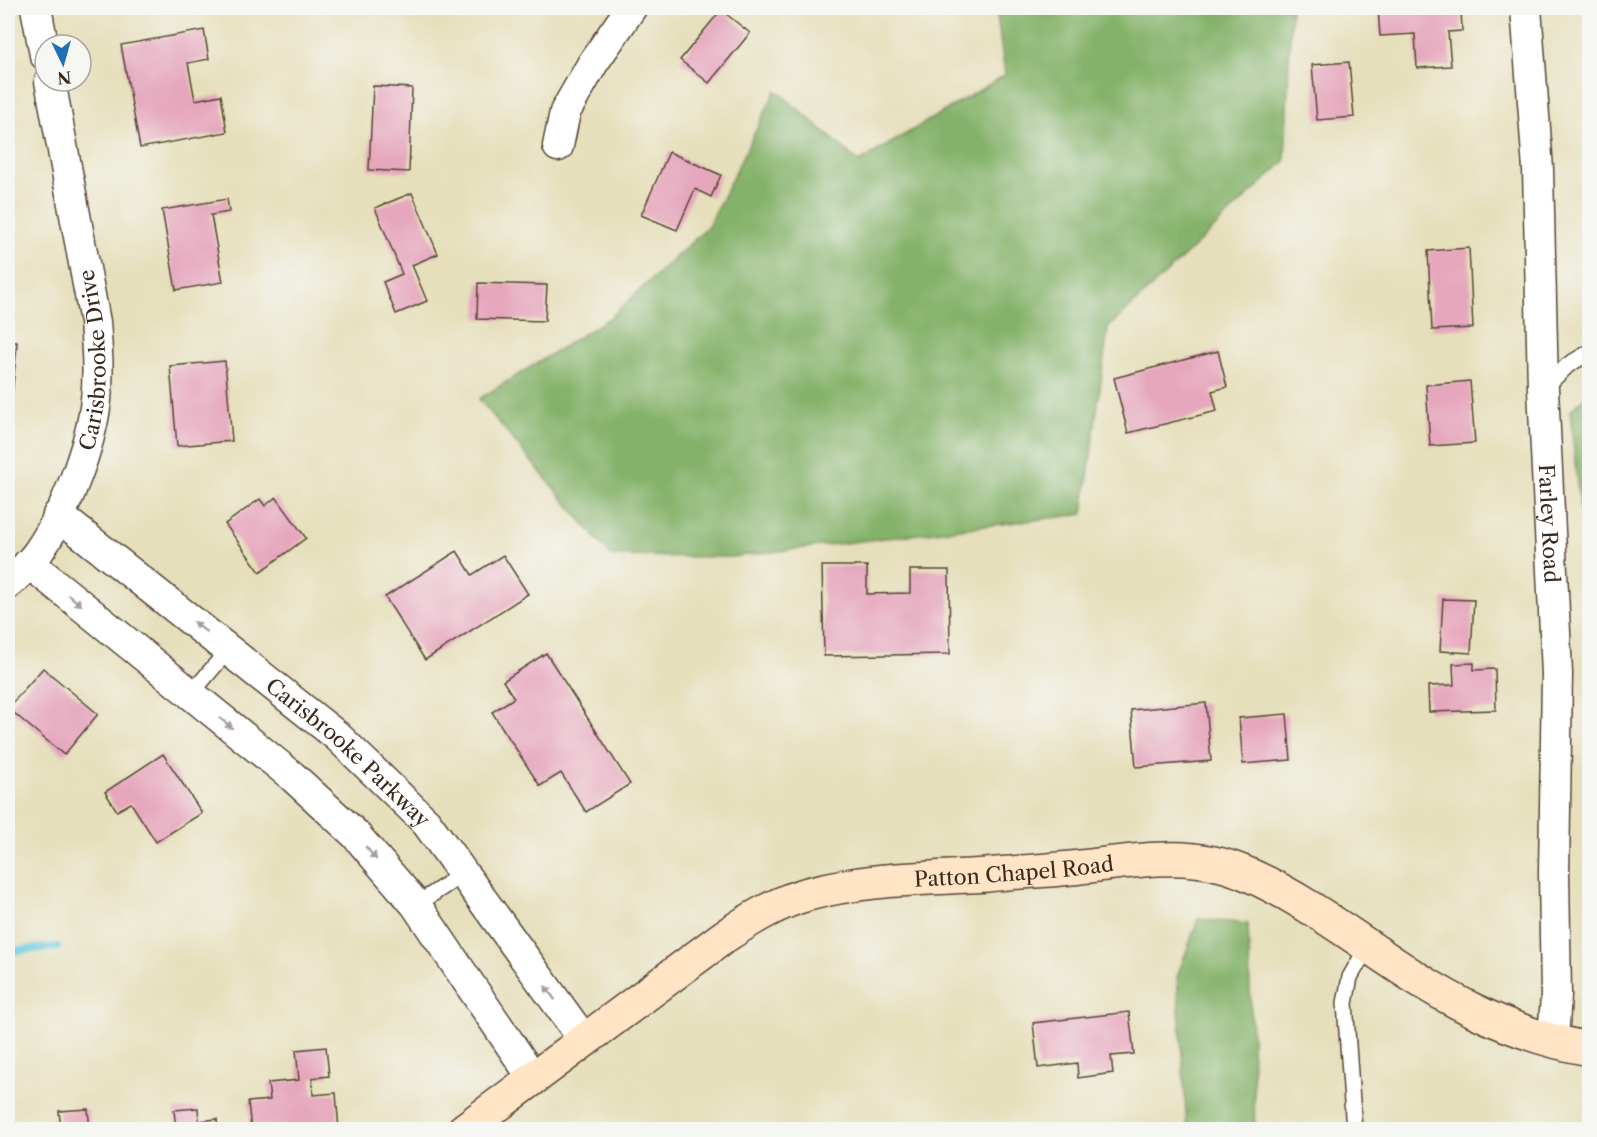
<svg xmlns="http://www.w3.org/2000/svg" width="1597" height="1137" font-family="'Libre Caslon Text',serif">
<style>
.forest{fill:#85b26b;stroke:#606e44;stroke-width:1.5}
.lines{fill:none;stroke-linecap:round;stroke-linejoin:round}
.stream{stroke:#5fc7dc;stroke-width:8}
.building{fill:#e6a7bd}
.lane-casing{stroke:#554536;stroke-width:18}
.street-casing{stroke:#554536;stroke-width:33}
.secondary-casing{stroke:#554536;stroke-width:36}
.lane{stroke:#fff;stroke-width:15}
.street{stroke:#fff;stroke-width:30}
.secondary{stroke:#ffe4c6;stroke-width:33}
.oneway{fill:#a79f9a}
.labels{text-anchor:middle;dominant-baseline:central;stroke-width:5;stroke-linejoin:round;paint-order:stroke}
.street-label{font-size:21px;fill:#3b2a1e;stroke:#f6f6f2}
</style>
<rect width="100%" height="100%" fill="#f6f6f2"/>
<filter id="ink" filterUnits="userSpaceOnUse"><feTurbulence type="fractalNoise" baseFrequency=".0167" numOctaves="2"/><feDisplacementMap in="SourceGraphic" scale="12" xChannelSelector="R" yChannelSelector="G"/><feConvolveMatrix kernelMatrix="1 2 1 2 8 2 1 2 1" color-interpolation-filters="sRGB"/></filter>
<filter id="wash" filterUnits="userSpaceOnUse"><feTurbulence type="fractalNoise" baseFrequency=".008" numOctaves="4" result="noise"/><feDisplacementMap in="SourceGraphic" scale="24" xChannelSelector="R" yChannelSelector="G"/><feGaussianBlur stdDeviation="1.35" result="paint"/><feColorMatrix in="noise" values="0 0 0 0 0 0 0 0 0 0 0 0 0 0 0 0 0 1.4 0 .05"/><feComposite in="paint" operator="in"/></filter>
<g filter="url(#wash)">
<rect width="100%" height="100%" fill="#e6dfbb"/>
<g class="forest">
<path d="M 996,8 L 1291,8 L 1285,161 L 1108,328 L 1083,514 L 731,557 L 611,556 L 479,399 L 611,317 L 708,227 L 776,90 L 859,162 L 1005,75 Z"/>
<path d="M 1589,393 L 1590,570 L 1586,572 L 1570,411 Z"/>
<path d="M 1198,919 L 1248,924 L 1255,1129 L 1187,1129 L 1177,977 Z"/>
</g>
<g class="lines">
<path class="stream" d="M 8,951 L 57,947"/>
</g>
<g id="blocks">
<g class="building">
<path d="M 1378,8 L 1461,8 L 1462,31 L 1448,32 L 1451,66 L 1417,68 L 1415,34 L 1380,36 Z"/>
<path d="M 721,10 L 750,33 L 709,83 L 680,60 Z"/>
<path d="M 204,30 L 209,59 L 188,63 L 195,100 L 221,95 L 227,132 L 140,148 L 121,45 Z"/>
<path d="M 1349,62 L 1354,117 L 1317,120 L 1312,65 Z"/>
<path d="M 373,86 L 412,88 L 409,172 L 369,170 Z"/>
<path d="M 669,152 L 721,175 L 711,197 L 695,189 L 677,230 L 641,215 Z"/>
<path d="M 412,193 L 438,254 L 412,265 L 427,301 L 396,314 L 383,282 L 402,274 L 375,208 Z"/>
<path d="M 227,199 L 229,212 L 211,215 L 223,282 L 176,290 L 162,210 Z"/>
<path d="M 1469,248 L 1473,328 L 1432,330 L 1428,251 Z"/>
<path d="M 478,283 L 547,285 L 545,321 L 477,319 Z"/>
<path d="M 8,342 L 17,342 L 10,420 L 8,420 Z"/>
<path d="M 1218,351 L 1227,387 L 1212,391 L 1217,411 L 1128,433 L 1114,378 Z"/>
<path d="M 225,361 L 232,441 L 177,446 L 170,366 Z"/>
<path d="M 1470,381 L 1475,443 L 1430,446 L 1426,385 Z"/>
<path d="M 276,497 L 306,538 L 260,572 L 225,524 L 260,499 L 265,506 Z"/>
<path d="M 457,551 L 472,575 L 503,555 L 528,594 L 425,660 L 385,597 Z"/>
<path d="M 822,566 L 867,566 L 867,594 L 910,593 L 910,570 L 949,570 L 950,654 L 824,656 Z"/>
<path d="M 1443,599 L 1474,600 L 1471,653 L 1440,651 Z"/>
<path d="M 546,653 L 630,784 L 586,812 L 561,773 L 540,786 L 492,712 L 514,698 L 503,681 Z"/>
<path d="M 1474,663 L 1474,670 L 1495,669 L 1496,710 L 1429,712 L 1428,686 L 1454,685 L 1453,664 Z"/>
<path d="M 43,668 L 98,714 L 64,755 L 8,708 Z"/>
<path d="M 1206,703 L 1211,761 L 1136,767 L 1131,710 Z"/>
<path d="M 1287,714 L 1291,760 L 1243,764 L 1239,718 Z"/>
<path d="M 163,754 L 202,813 L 156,842 L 131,803 L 117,811 L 105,792 Z"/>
<path d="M 1129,1012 L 1134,1054 L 1111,1056 L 1113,1073 L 1078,1078 L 1077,1063 L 1038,1068 L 1033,1023 Z"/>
<path d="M 326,1047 L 329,1076 L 312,1078 L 313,1095 L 336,1093 L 339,1130 L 251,1130 L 248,1102 L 270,1100 L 268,1083 L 299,1080 L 296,1050 Z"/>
<path d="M 198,1108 L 199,1121 L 217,1119 L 218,1130 L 176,1130 L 174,1110 Z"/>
<path d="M 88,1109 L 90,1130 L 61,1130 L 59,1111 Z"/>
</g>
</g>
</g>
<g filter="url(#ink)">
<use href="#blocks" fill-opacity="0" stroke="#554536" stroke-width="1.5"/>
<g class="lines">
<defs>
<g id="lane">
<path d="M 1543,389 L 1568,365 L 1590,352"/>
<path d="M 191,694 L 228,650"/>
<path d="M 416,905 L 464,873"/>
<path d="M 1354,1130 L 1345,1003 L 1350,977 L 1368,946"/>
</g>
<g id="street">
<path d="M 36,8 L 45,55"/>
<path id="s1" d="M 1526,8 L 1538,169 L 1543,389 L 1557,673 L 1554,874 L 1556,995 L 1553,1040"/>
<path d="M 558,146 L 565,112 L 593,63 L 631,8"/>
<path id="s2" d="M 58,515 L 337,736 L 426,822 L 584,1040"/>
<path d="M 29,563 L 292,776 L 355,834 L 416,905 L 533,1078"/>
<path id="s3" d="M 8,584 C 19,574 30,564 39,551 C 65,513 91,446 96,400 C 99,374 97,348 95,322 L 50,81"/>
</g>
<g id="secondary">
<path id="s4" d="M 464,1130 L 725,936 C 751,919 778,902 808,894 C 866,878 928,879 987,875 C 1015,872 1043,871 1071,868 C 1129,862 1189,848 1245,873 C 1326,908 1391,970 1471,1009 C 1507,1027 1550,1042 1590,1049"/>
</g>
</defs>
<use href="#lane" class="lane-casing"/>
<use href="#street" class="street-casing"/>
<use href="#secondary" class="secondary-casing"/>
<use href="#lane" class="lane"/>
<use href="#street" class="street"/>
<use href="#secondary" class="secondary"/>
</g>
<defs><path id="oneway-solid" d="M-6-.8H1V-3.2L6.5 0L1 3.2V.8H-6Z" transform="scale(1.5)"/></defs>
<g class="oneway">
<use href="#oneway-solid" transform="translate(75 600) rotate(39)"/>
<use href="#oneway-solid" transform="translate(200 627) rotate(-142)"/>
<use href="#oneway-solid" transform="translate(226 723) rotate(39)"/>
<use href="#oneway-solid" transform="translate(371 853) rotate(50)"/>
<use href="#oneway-solid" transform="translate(550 993) rotate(-126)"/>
</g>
</g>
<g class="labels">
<g class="street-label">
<text stroke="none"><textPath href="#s3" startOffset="248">Carisbrooke Drive</textPath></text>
<text stroke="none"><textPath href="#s1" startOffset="516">Farley Road</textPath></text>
<text stroke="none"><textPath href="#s2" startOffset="375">Carisbrooke Parkway</textPath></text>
<text stroke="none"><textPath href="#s4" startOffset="626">Patton Chapel Road</textPath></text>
</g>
</g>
<rect width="1597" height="1137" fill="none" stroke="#f6f6f2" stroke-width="30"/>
<g transform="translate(63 63) rotate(175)"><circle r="28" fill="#f6f6f2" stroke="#aba49d" stroke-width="1.5"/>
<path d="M0-4.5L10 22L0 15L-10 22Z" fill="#1f6fb2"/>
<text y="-9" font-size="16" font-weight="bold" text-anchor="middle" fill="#3b2a1e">N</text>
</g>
</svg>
